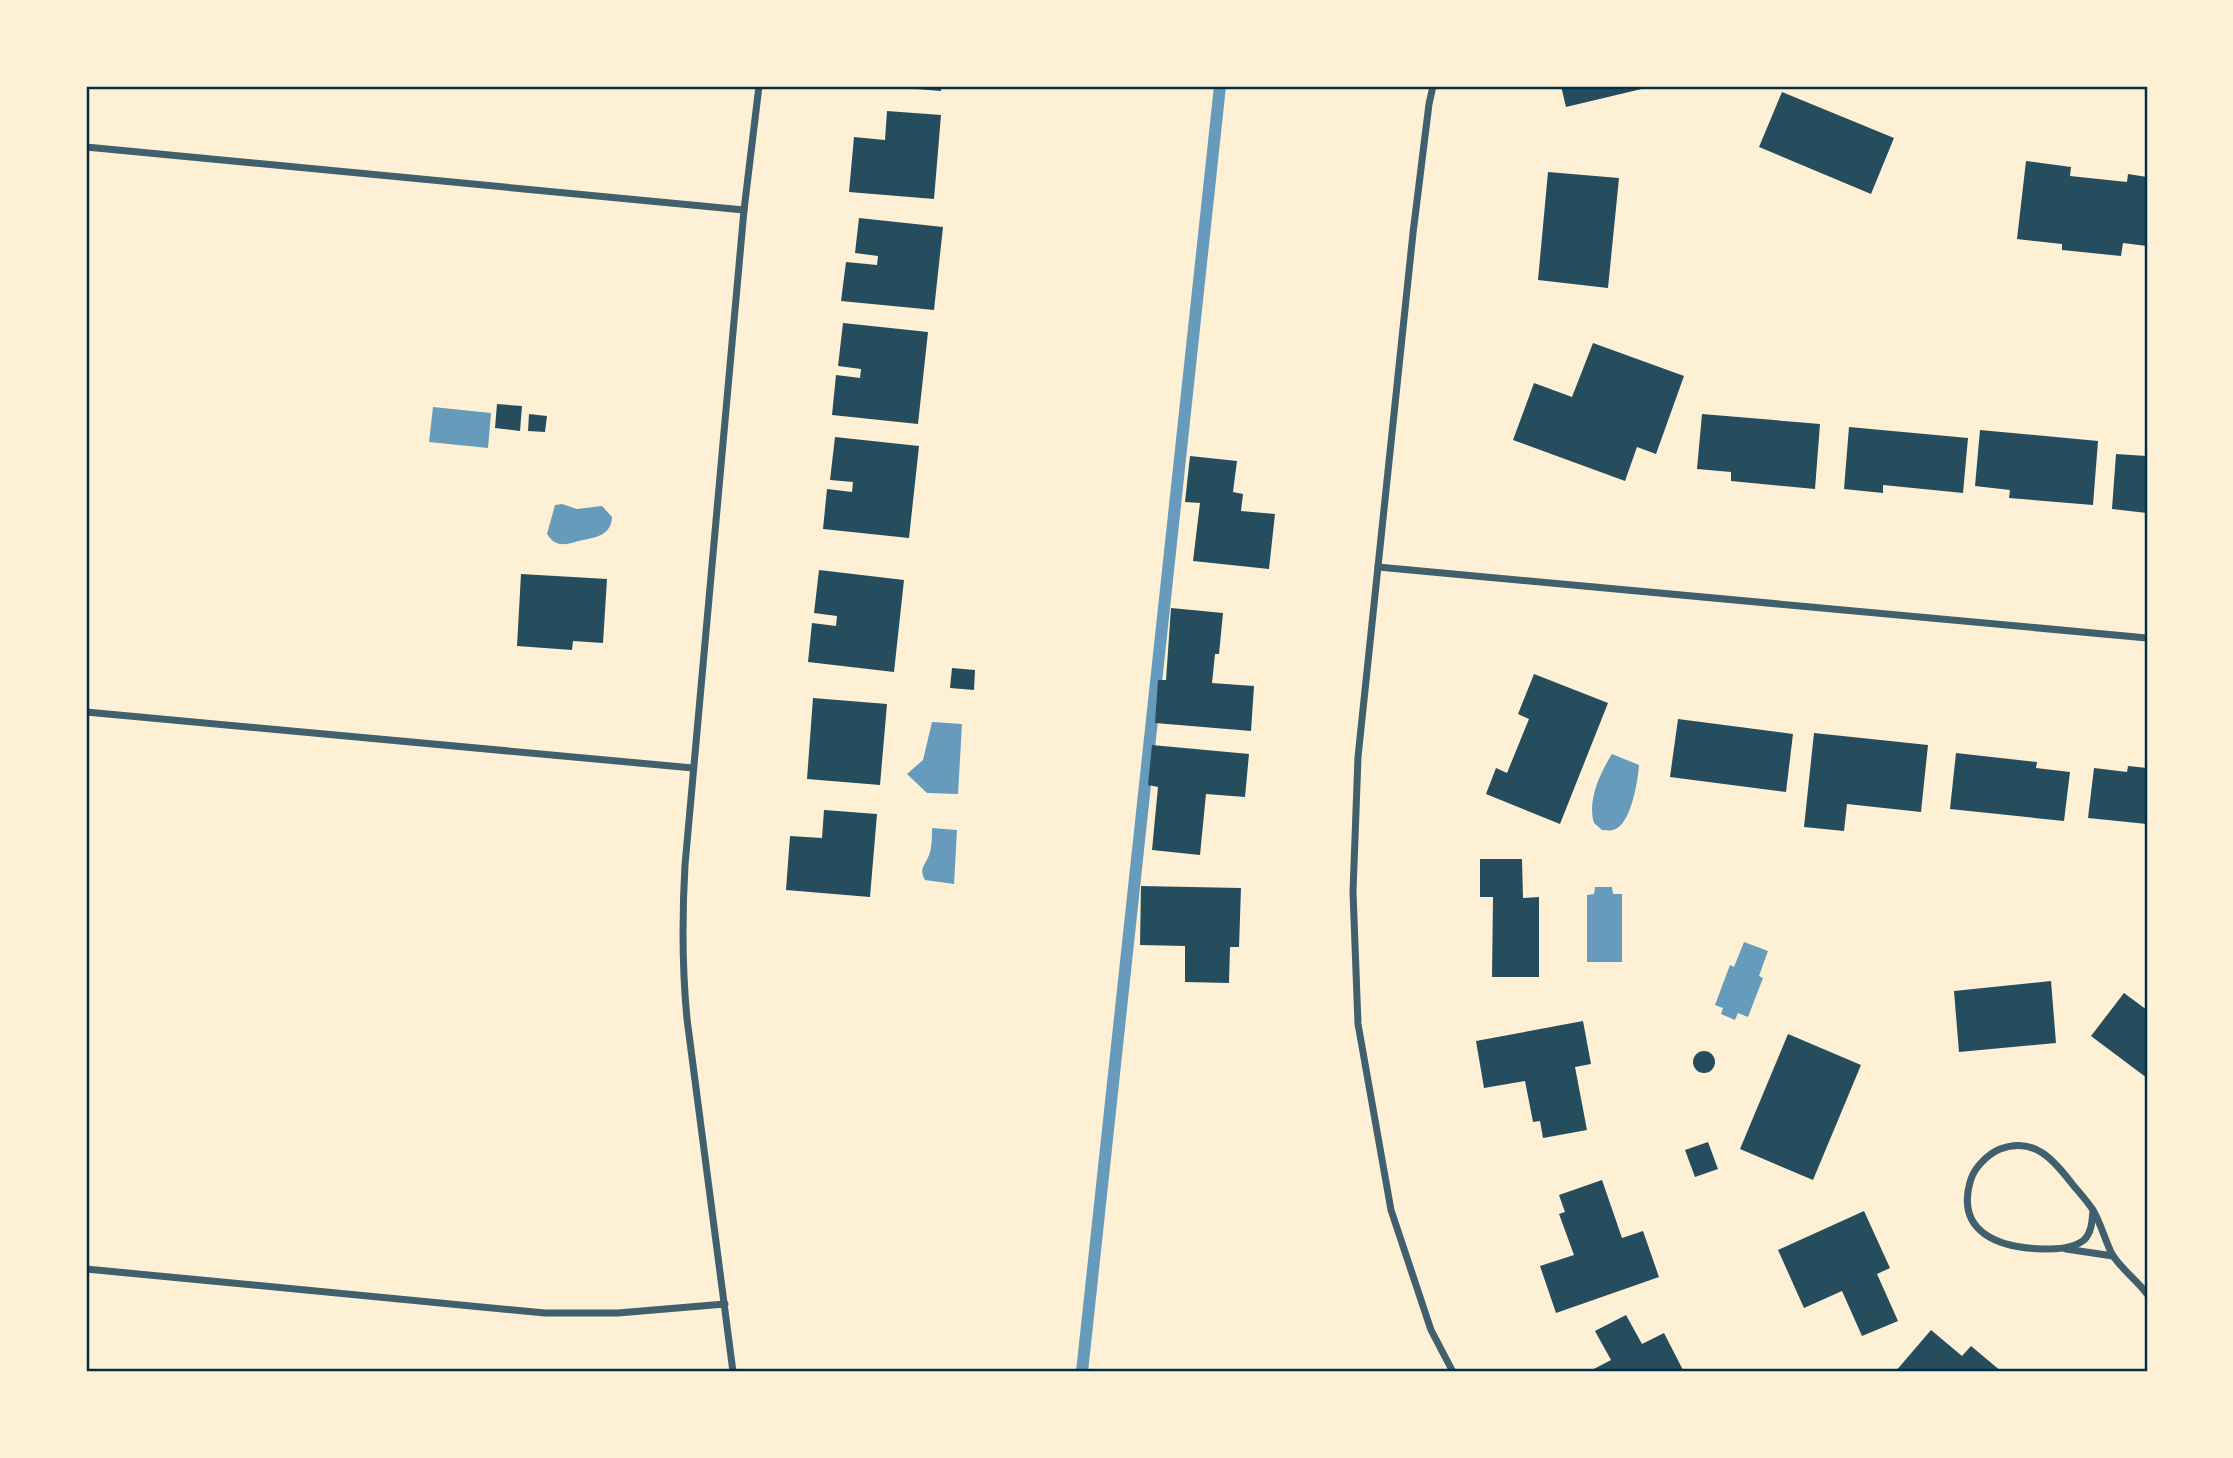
<svg xmlns="http://www.w3.org/2000/svg" width="2233" height="1458" font-family="Cabin,sans-serif">
<style>
.water{fill:#669bbc}
.lines{fill:none;stroke-linecap:round;stroke-linejoin:round}
.stream{stroke:#669bbc;stroke-width:12}
.building{fill:#264d5e}
.minor{stroke:#3f606c;stroke-width:7}
.neatline{fill:none;stroke:#003049;stroke-width:2.5}
</style>
<rect width="100%" height="100%" fill="#fdf0d5"/>
<g class="water">
<path d="M 433,407 L 491,413 L 488,448 L 429,442 Z"/>
<path d="M 562,504 L 577,509 L 602,506 L 612,517 C 611,535 597,537 583,540 C 569,543 557,550 547,534 L 555,505 Z"/>
<path d="M 932,722 L 962,724 L 958,794 L 927,793 L 907,774 L 923,760 Z"/>
<path d="M 1612,754 L 1639,765 C 1638,780 1631,826 1613,830 C 1610,831 1606,830 1602,830 L 1594,823 C 1587,801 1600,773 1612,754 Z"/>
<path d="M 932,828 L 957,830 L 954,884 L 925,880 C 918,867 927,864 930,852 C 932,845 932,835 932,828 Z"/>
<path d="M 1595,887 L 1612,887 L 1613,894 L 1622,894 L 1622,962 L 1587,962 L 1587,895 L 1594,894 Z"/>
<path d="M 1744,942 L 1768,951 L 1759,976 L 1763,978 L 1748,1017 L 1738,1013 L 1735,1020 L 1721,1014 L 1723,1008 L 1715,1005 L 1730,965 L 1734,967 Z"/>
</g>
<g class="lines">
<path class="stream" d="M 1082,1372 L 1220,86"/>
</g>
<g class="building">
<path d="M 903,86 L 941,86 L 941,91 L 903,88 Z"/>
<path d="M 1561,86 L 1649,86 L 1650,87 L 1566,107 Z"/>
<path d="M 1782,92 L 1894,138 L 1871,194 L 1759,147 Z"/>
<path d="M 887,111 L 941,115 L 934,199 L 849,192 L 854,137 L 885,140 Z"/>
<path d="M 2026,161 L 2071,167 L 2070,176 L 2127,182 L 2128,174 L 2147,177 L 2147,246 L 2123,243 L 2121,256 L 2062,250 L 2062,244 L 2017,239 Z"/>
<path d="M 1548,172 L 1619,178 L 1608,288 L 1538,280 Z"/>
<path d="M 859,218 L 943,227 L 934,310 L 841,301 L 846,262 L 877,265 L 878,256 L 855,253 Z"/>
<path d="M 843,323 L 928,332 L 918,424 L 832,415 L 836,375 L 860,378 L 861,369 L 838,366 Z"/>
<path d="M 1593,343 L 1684,376 L 1656,454 L 1637,447 L 1625,481 L 1513,440 L 1534,383 L 1572,397 Z"/>
<path d="M 497,404 L 522,406 L 520,431 L 495,428 Z"/>
<path d="M 529,414 L 547,416 L 545,432 L 528,431 Z"/>
<path d="M 1702,414 L 1820,424 L 1815,489 L 1731,481 L 1731,472 L 1697,469 Z"/>
<path d="M 1849,427 L 1968,438 L 1963,493 L 1883,485 L 1883,493 L 1844,489 Z"/>
<path d="M 1980,430 L 2098,441 L 2093,505 L 2009,498 L 2010,490 L 1975,486 Z"/>
<path d="M 835,437 L 919,446 L 909,538 L 823,529 L 827,489 L 852,492 L 853,482 L 830,480 Z"/>
<path d="M 2116,454 L 2147,456 L 2147,513 L 2112,509 Z"/>
<path d="M 1190,456 L 1237,461 L 1233,492 L 1243,494 L 1241,511 L 1275,514 L 1269,569 L 1193,561 L 1200,503 L 1185,502 Z"/>
<path d="M 819,570 L 904,580 L 894,672 L 808,662 L 812,623 L 836,626 L 837,616 L 814,613 Z"/>
<path d="M 521,574 L 607,579 L 603,643 L 573,641 L 572,650 L 517,646 Z"/>
<path d="M 1171,608 L 1223,613 L 1219,654 L 1215,654 L 1212,683 L 1254,686 L 1251,731 L 1155,723 L 1158,680 L 1166,680 Z"/>
<path d="M 952,668 L 975,670 L 974,690 L 950,688 Z"/>
<path d="M 1534,674 L 1608,703 L 1560,824 L 1486,794 L 1496,768 L 1507,773 L 1529,719 L 1518,714 Z"/>
<path d="M 813,698 L 887,704 L 880,785 L 807,779 Z"/>
<path d="M 1678,719 L 1793,734 L 1786,792 L 1670,777 Z"/>
<path d="M 1814,733 L 1928,745 L 1921,812 L 1847,804 L 1844,831 L 1804,827 Z"/>
<path d="M 1152,745 L 1249,754 L 1245,797 L 1206,794 L 1200,855 L 1152,850 L 1158,787 L 1148,785 Z"/>
<path d="M 1956,753 L 2037,762 L 2036,768 L 2070,772 L 2064,821 L 1950,809 Z"/>
<path d="M 2128,766 L 2147,768 L 2147,824 L 2088,818 L 2094,768 L 2127,772 Z"/>
<path d="M 824,810 L 877,814 L 870,897 L 786,890 L 790,836 L 822,838 Z"/>
<path d="M 1480,859 L 1522,859 L 1523,898 L 1539,897 L 1539,977 L 1492,977 L 1493,897 L 1480,897 Z"/>
<path d="M 1141,886 L 1241,888 L 1239,947 L 1230,947 L 1229,983 L 1185,982 L 1185,946 L 1140,945 Z"/>
<path d="M 2051,981 L 2056,1043 L 1959,1052 L 1954,991 Z"/>
<path d="M 2124,993 L 2147,1010 L 2147,1078 L 2091,1036 Z"/>
<path d="M 1583,1021 L 1591,1064 L 1575,1067 L 1587,1130 L 1543,1138 L 1540,1121 L 1533,1122 L 1525,1081 L 1484,1088 L 1476,1041 Z"/>
<path d="M 1788,1034 L 1861,1065 L 1813,1180 L 1740,1149 Z"/>
<circle cx="1704" cy="1062" r="11"/>
<path d="M 1708,1142 L 1718,1169 L 1695,1177 L 1685,1150 Z"/>
<path d="M 1602,1180 L 1622,1238 L 1643,1231 L 1659,1277 L 1556,1313 L 1540,1266 L 1574,1255 L 1559,1214 L 1565,1212 L 1559,1195 Z"/>
<path d="M 1864,1211 L 1890,1268 L 1877,1274 L 1898,1321 L 1862,1336 L 1842,1291 L 1804,1308 L 1778,1250 Z"/>
<path d="M 1626,1315 L 1642,1344 L 1664,1333 L 1684,1372 L 1588,1372 L 1611,1360 L 1595,1331 Z"/>
<path d="M 1931,1330 L 1962,1356 L 1971,1346 L 2002,1372 L 1895,1372 Z"/>
</g>
<g class="lines">
<g class="minor">
<path d="M 1433,86 L 1429,104 L 1413,233 L 1358,757 L 1353,892 L 1358,1024 L 1391,1210 L 1431,1330 L 1453,1372"/>
<path d="M 86,147 L 744,210"/>
<path d="M 1378,567 L 2147,638"/>
<path d="M 86,712 L 693,768"/>
<path d="M 2093,1210 C 2092,1221 2092,1232 2084,1240 C 2072,1249 2057,1249 2043,1249 C 2000,1248 1954,1233 1971,1179 C 1975,1167 1988,1154 2000,1149 C 2034,1136 2054,1160 2073,1185 C 2080,1193 2087,1201 2093,1210 C 2101,1224 2105,1240 2112,1254 C 2120,1268 2137,1280 2147,1294"/>
<path d="M 2066,1249 L 2113,1256"/>
<path d="M 86,1269 L 545,1313 L 618,1313 L 725,1304"/>
<path d="M 733,1372 L 687,1019 C 682,967 682,917 685,865 L 744,210 L 759,86"/>
</g>
</g>
<rect width="2233" height="1458" fill="none" stroke="#fdf0d5" stroke-width="175"/>
<rect x="88" y="88" width="2058" height="1282" class="neatline"/>
</svg>
